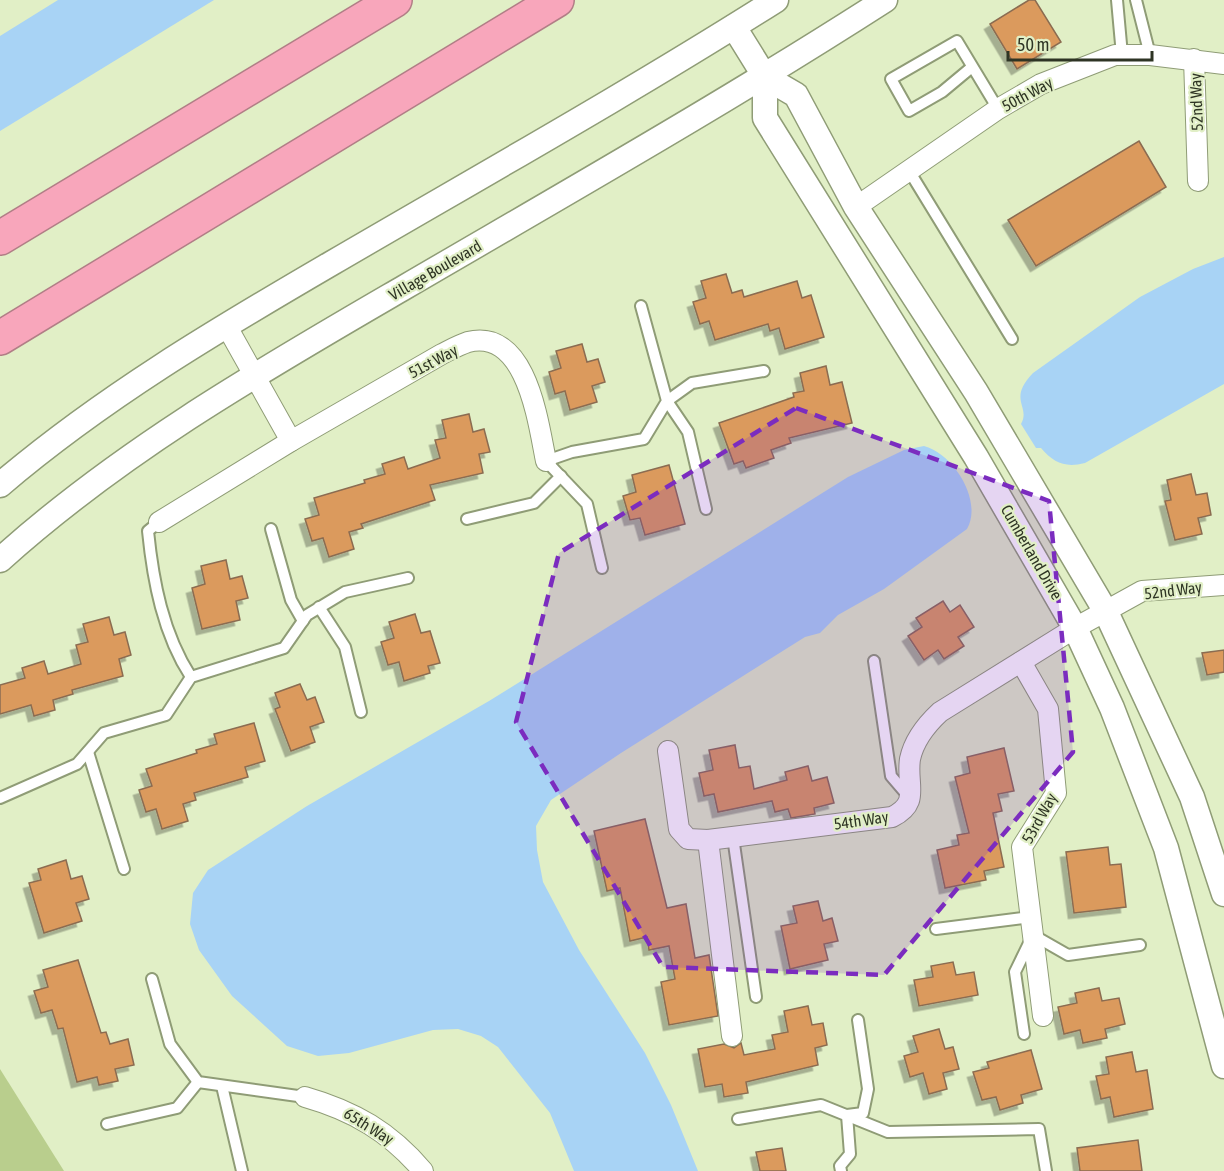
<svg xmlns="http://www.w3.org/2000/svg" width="1224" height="1171" font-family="'Asap Condensed',sans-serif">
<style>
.green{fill:#b9ce8d}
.water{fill:#a8d3f5}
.building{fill:#db9a5d;stroke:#8b6c51;stroke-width:1.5;filter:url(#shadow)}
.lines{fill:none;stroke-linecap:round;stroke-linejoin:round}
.service-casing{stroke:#8f9c76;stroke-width:14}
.minor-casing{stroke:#8f9c76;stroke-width:22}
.tertiary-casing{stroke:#8f9c76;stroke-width:27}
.motorway-casing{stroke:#b17e86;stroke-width:36}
.service{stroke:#fff;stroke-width:10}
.minor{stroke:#fff;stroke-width:20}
.tertiary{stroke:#fff;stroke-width:24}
.motorway{stroke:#f8a6bb;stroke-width:33}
.marked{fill:#7b2cbf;fill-opacity:0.2;stroke:#7b2cbf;stroke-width:4.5;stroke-dasharray:12 8;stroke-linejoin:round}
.labels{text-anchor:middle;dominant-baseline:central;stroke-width:4.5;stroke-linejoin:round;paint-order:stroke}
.street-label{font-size:16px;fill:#2e3424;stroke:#e1efc6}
</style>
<defs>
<filter id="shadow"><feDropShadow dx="-5.5" dy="5.5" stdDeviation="0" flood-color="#0004"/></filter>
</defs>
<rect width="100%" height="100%" fill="#e1efc6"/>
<path class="green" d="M 0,1069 L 64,1171 L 0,1171 Z"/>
<g class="water">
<path d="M 58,0 L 214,0 L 0,131 L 0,36 Z"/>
<path d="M 1224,257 L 1224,384 L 1085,463 C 1065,468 1054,463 1041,448 L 1036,448 L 1021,424 C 1031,406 1007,400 1033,373 L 1140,297 L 1193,269 Z"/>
<path d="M 924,446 C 954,454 983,501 967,529 L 884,589 L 838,615 L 820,633 L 805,637 L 621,753 L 551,800 L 536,826 L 537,850 L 543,882 L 579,950 L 645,1053 L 671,1105 L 698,1171 L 574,1171 L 550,1113 L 498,1047 L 481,1036 L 458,1029 L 433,1030 L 349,1053 L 318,1056 L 287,1046 L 232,996 L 199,950 L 190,924 L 193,893 L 208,870 L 307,806 L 489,701 L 848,477 L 904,450 Z"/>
</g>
<g class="building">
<path d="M 1029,0 L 1035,0 L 1061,42 L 1017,69 L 990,24 Z"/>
<path d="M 1139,141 L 1166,187 L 1036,266 L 1008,220 Z"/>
<path d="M 726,274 L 732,293 L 742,290 L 744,297 L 797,281 L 802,298 L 811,295 L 824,337 L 785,349 L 779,328 L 770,331 L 768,324 L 715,340 L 709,321 L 700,324 L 693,302 L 706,298 L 701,281 Z"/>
<path d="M 582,344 L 587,362 L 598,359 L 605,382 L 592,386 L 597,402 L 570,410 L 565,391 L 555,394 L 549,372 L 561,368 L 556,351 Z"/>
<path d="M 826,366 L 830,385 L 842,382 L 852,423 L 789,438 L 791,443 L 771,450 L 774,458 L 746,468 L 743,461 L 734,464 L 719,423 L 794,397 L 793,393 L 804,391 L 800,373 Z"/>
<path d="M 469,414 L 473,432 L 484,429 L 490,452 L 479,454 L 483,473 L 430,485 L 435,500 L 361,524 L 363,528 L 349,532 L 354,549 L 329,557 L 323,538 L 312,541 L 305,519 L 319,515 L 314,498 L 365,483 L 364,480 L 385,474 L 382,464 L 404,457 L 408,469 L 440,458 L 435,440 L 446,438 L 442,420 Z"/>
<path d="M 669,465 L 685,524 L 645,535 L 640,518 L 630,520 L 623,496 L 636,492 L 632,475 Z"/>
<path d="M 1191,474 L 1196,495 L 1207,493 L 1211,515 L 1198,518 L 1202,534 L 1175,540 L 1165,501 L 1171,500 L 1167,480 Z"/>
<path d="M 226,560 L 230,579 L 242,576 L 248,598 L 236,601 L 240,620 L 202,629 L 192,588 L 205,584 L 201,566 Z"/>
<path d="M 943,601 L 950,612 L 960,605 L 974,627 L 958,637 L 964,646 L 944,659 L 938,650 L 924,660 L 908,636 L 922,627 L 916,618 Z"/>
<path d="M 415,614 L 421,633 L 430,631 L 440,663 L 428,666 L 430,673 L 404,681 L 399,662 L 388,665 L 381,642 L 394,638 L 389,622 Z"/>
<path d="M 109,617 L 114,635 L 125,632 L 131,655 L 119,659 L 123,676 L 72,690 L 73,694 L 53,700 L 55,710 L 34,716 L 31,705 L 0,714 L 0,685 L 25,678 L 22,668 L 44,661 L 48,674 L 81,664 L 76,645 L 88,642 L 83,624 Z"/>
<path d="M 1224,650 L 1224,672 L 1207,675 L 1202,653 Z"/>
<path d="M 300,684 L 307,700 L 315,697 L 324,722 L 310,727 L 315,742 L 291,751 L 275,709 L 280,707 L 275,693 Z"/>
<path d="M 254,723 L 265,761 L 245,767 L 248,777 L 194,793 L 196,800 L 183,804 L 188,821 L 162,829 L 156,809 L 146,812 L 139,790 L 152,786 L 146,769 L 197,753 L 196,750 L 217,744 L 214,734 Z"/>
<path d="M 735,745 L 739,768 L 750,766 L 754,789 L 787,780 L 785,772 L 808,766 L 812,781 L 827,777 L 834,803 L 814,808 L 815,814 L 791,818 L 788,809 L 775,812 L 772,801 L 718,812 L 714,794 L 704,796 L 699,773 L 713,770 L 709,750 Z"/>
<path d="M 1004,748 L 1014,791 L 998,794 L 1002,811 L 993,813 L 1004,867 L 984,871 L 986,880 L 945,888 L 937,850 L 959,845 L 957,835 L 969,833 L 955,777 L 970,773 L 967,757 Z"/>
<path d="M 645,819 L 667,908 L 686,904 L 695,958 L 709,955 L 718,1016 L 669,1025 L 661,982 L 675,979 L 669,946 L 649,950 L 647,937 L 630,941 L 620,888 L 607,891 L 594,831 Z"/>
<path d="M 1108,847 L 1110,865 L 1121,864 L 1126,907 L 1074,913 L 1066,852 Z"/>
<path d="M 66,860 L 71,879 L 82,876 L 89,899 L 76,903 L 82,921 L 44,933 L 29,883 L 41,880 L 38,869 Z"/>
<path d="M 818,901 L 823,921 L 832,918 L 838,941 L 824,944 L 828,960 L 790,969 L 781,926 L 797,923 L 793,906 Z"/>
<path d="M 78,960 L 101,1033 L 106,1032 L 110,1044 L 128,1039 L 134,1065 L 115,1069 L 118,1081 L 99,1085 L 97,1077 L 77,1082 L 63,1028 L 58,1029 L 52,1010 L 41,1013 L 34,991 L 48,987 L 43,970 Z"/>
<path d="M 953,962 L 956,975 L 974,972 L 978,995 L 919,1006 L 914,980 L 933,977 L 931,966 Z"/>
<path d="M 1099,988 L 1102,1001 L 1119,998 L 1125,1024 L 1105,1029 L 1107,1038 L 1083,1043 L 1080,1030 L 1064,1034 L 1058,1007 L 1077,1003 L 1075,993 Z"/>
<path d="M 808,1006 L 812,1025 L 823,1023 L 827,1045 L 815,1048 L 818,1065 L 746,1082 L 748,1093 L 724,1097 L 722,1084 L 705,1087 L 698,1049 L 724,1044 L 734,1048 L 741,1043 L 744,1055 L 775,1049 L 772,1035 L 788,1032 L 784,1011 Z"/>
<path d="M 939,1029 L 945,1049 L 953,1047 L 959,1069 L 943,1073 L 947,1089 L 929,1094 L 923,1073 L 910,1077 L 904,1056 L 918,1052 L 913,1036 Z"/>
<path d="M 1031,1050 L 1042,1089 L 1021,1095 L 1023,1103 L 1000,1110 L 996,1097 L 982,1100 L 973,1072 L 989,1068 L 987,1062 Z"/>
<path d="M 1132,1052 L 1136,1072 L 1147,1070 L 1153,1109 L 1114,1117 L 1110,1097 L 1101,1099 L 1096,1076 L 1109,1074 L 1106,1057 Z"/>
<path d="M 1138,1140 L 1142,1171 L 1080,1171 L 1077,1148 Z"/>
<path d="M 782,1148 L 786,1171 L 760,1171 L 756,1152 Z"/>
</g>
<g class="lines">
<defs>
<g id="service">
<path d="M 1117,0 L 1122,55"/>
<path d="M 1136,0 L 1150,55"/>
<path d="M 972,67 L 942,92 L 909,111 L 891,79 L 957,41 L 998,109"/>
<path d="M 908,169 L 1012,339"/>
<path d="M 706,509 L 688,432 L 667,401 L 692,383 L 764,371"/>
<path d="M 467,519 L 534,503 L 561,476"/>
<path d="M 159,522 L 148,531 C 153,581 163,634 191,677"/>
<path d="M 271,529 L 291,600 L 303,621"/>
<path d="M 602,568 L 587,504 L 546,461 L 572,452 L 644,439 L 667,401 L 641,306"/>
<path d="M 319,607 L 345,647 L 361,712"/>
<path d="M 874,661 L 891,776 L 909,797"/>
<path d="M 88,752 L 124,869"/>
<path d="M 0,798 L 77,764 L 104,733 L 166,715 L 191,677 L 284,648 L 307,615 L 345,592 L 408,578"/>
<path d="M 733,837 L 756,997"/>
<path d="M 936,929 L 1031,917"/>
<path d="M 152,979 L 170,1044 L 198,1082 L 305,1097"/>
<path d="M 1024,1034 L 1015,972 L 1033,935 L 1068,955 L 1140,945"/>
<path d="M 222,1086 L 242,1171"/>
<path d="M 738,1119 L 821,1105 L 888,1132 L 1039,1129 L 1046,1171"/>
<path d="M 107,1124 L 177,1108 L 198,1082"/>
<path d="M 841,1171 L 840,1166 L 850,1154 L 847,1115 L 863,1113 L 868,1089 L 858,1020"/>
</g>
<g id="minor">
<path d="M 1194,59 L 1198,181"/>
<path d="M 856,207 L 998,109 L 1041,84 L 1115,55 L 1150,55 L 1224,64"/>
<path d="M 226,325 L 291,441"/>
<path d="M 159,522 L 291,441 L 442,354 C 450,350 459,345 468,342 C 527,328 538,422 546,461"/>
<path d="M 1021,662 L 1048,709 L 1056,793 L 1022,847 L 1043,1016"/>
<path d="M 668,751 L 679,829 L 688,839 L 708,840 L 892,817 C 921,803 906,785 910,759 C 914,740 926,725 940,712 L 1075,628 L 1142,591 L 1224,585"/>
<path d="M 708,840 L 732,1036"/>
<path d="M 305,1097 C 354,1111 390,1132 423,1171"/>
</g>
<g id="tertiary">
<path d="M 734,27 L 765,77 L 796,95 L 856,207 L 976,392 L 1106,612 L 1192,797 L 1224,894"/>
<path d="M 765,77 L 765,118 L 976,457 L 1075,628 L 1112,708 L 1166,848 L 1224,1066"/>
<path d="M 0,485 C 102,398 217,330 332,263 C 481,176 631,92 776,0"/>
<path d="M 0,560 C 122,450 264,369 405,287 C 566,193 728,101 885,0"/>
</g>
<g id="motorway">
<path d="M 0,238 L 395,0"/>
<path d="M 0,338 L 557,0"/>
</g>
</defs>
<use href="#service" class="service-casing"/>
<use href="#minor" class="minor-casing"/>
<use href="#tertiary" class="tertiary-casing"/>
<use href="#motorway" class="motorway-casing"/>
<use href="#service" class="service"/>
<use href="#minor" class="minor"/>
<use href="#tertiary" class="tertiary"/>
<use href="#motorway" class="motorway"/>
</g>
<path class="marked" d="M 796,408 L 1049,501 L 1073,752 L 884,975 L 663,967 L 516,722 L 559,553 Z"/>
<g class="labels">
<g class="street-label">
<text transform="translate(1027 94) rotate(-28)">50th Way</text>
<text transform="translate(1196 102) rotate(-92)">52nd Way</text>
<text transform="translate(435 270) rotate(-30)">Village Boulevard</text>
<text transform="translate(433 361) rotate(-28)">51st Way</text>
<text transform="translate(1032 552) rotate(60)">Cumberland Drive</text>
<text transform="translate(1173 590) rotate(-7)">52nd Way</text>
<text transform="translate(1039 818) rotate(-61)">53rd Way</text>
<text transform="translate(861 820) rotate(-8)">54th Way</text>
<text transform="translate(369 1126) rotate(32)">65th Way</text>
</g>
</g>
<path d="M1008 51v9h144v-9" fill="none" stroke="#2e3424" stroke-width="3"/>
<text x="1017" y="51" font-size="18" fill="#2e3424" stroke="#e1efc6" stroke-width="4.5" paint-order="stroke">50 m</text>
</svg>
